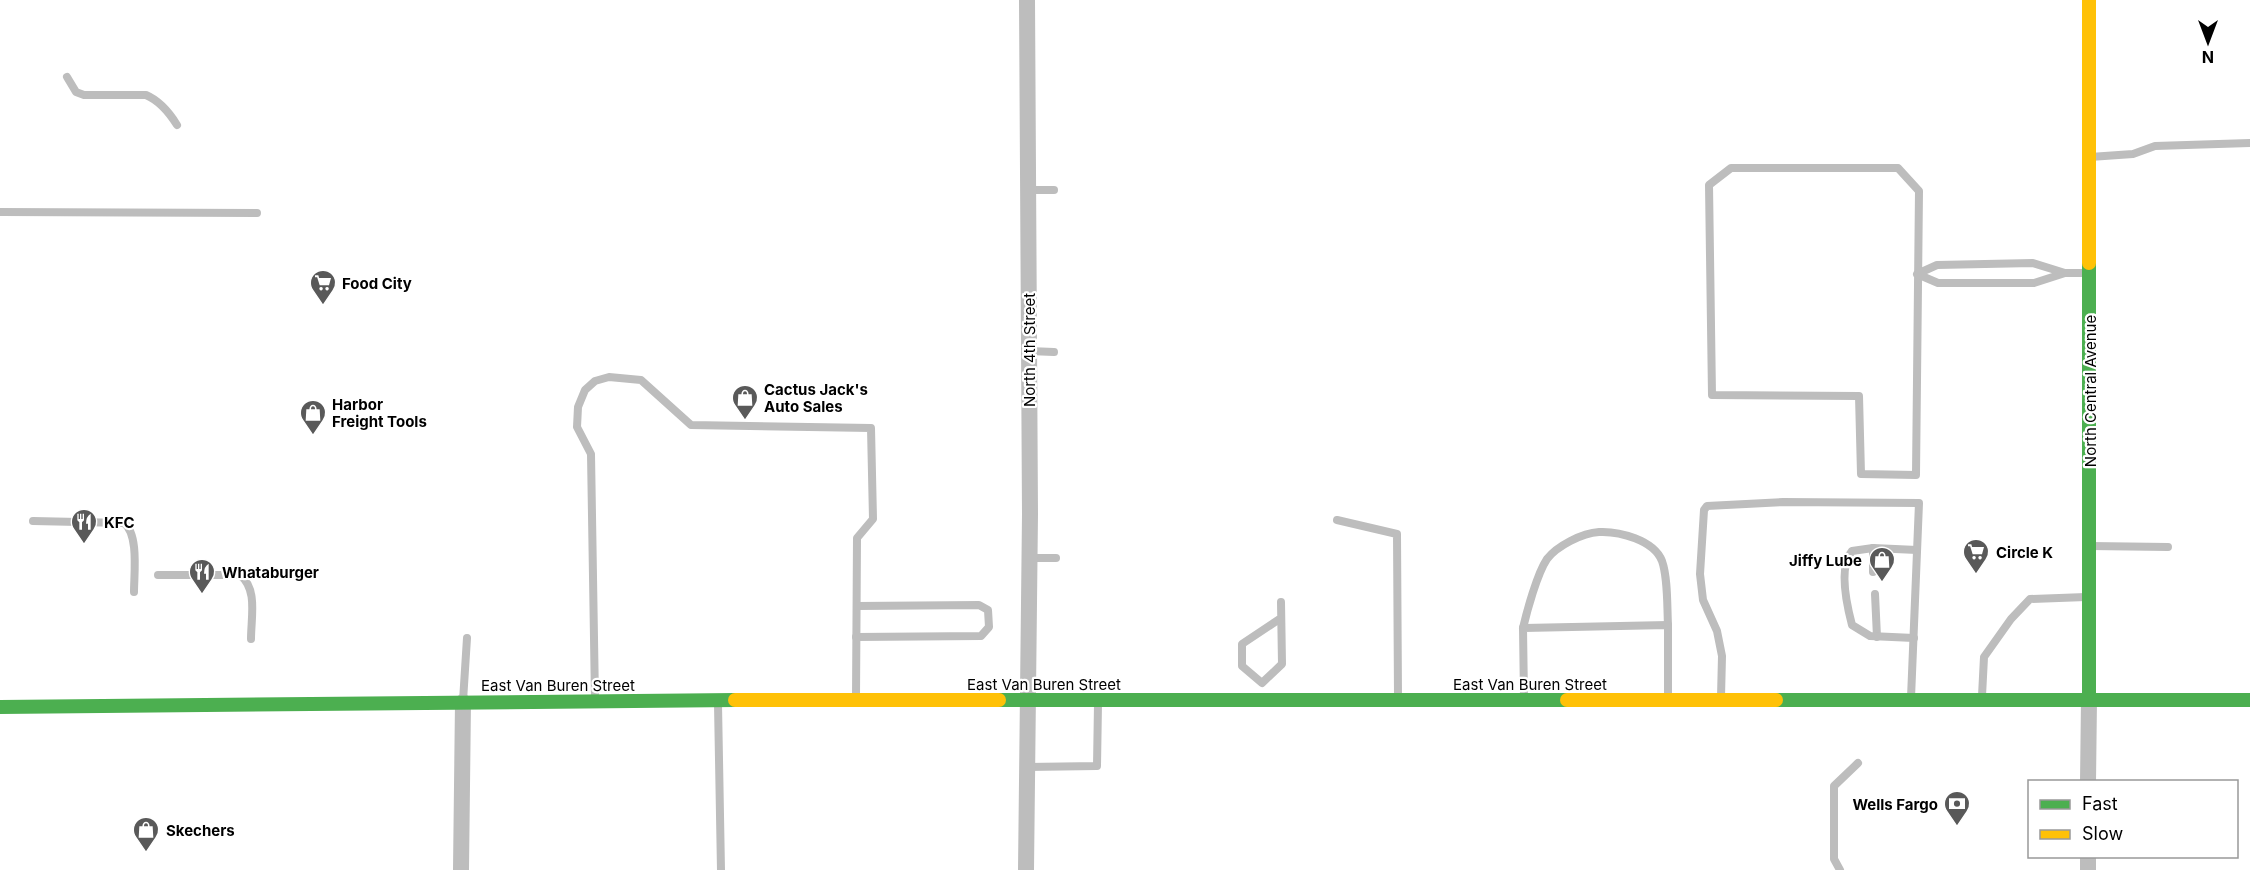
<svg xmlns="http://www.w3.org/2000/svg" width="2250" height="870" font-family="Inter,sans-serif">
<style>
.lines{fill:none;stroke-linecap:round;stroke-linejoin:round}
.lane{stroke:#bdbdbd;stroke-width:8}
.street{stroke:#bdbdbd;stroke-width:16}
.fast{stroke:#4caf50;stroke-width:14}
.slow{stroke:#ffc107;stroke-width:14}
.labels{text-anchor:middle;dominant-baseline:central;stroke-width:4.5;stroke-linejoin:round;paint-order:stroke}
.poi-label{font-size:15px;font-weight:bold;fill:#000;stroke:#fff;text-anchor:start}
.street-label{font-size:15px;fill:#000;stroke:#fff}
</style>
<rect width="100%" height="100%" fill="#fff"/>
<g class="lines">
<g class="lane">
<path d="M 67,77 L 76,92 L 84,95 L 146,95 C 160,101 169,112 177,125"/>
<path d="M 2090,157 L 2133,154 L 2155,146 L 2250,143"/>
<path d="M 1731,168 L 1898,168 L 1919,191 L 1916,475 L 1861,474 L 1859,396 L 1712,395 L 1709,185 Z"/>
<path d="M 1028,190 L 1054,190"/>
<path d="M 0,212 L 257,213"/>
<path d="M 2065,273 L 2034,283 L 1938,283 L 1917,274 L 1937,265 L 2033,263 L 2065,273 L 2088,273"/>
<path d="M 1029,351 L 1054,352"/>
<path d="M 1337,520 L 1397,534 L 1398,697"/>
<path d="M 33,521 L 124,523 C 139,534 134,574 134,592"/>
<path d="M 2090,546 L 2168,547"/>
<path d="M 1873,548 L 1873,572"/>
<path d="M 1029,558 L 1056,558"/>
<path d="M 158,575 L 240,575 C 258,589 251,617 251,639"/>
<path d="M 1875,594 L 1877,637"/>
<path d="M 1281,602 L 1282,664 L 1262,683 L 1242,666 L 1242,644 L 1281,618"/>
<path d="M 1523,628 C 1527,611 1537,574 1547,559 C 1557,546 1582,533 1599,532 C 1619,531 1654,540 1662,561 C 1668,578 1667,606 1668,625"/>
<path d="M 856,637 L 981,636 L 989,627 L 988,610 L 979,605 L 857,606"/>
<path d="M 1914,638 L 1870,636 L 1852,625 C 1847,606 1838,567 1852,551 L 1873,548 L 1917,550"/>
<path d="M 1982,696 L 1984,657 L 2011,619 L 2030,599 L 2086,597"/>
<path d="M 1721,697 L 1722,656 L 1717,631 L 1703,600 L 1700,574 L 1704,510 L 1707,506 L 1783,502 L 1919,503 L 1911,698"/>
<path d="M 1524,698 L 1523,628 L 1668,625 L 1668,697"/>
<path d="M 595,699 L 591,454 L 577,427 L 578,407 L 585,390 L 595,381 L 609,377 L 641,380 L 691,425 L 871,428 L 873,519 L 857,538 L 856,697"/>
<path d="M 463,701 L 467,638"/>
<path d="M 718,704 L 721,870"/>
<path d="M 1027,767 L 1097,766 L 1098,704"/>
<path d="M 1840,870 L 1834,859 L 1834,786 L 1858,763"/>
</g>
<g class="street">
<path d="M 2088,782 L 2089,700"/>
<path d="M 461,870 L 463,702"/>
<path d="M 1026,870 L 1030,514 L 1027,0"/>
<path d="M 2088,870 L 2088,856"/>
</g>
<g class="fast">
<path d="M 2089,263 L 2089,700"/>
<path d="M 999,700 L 1567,700"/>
<path d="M 1776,700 L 2250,700"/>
<path d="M 0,707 L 735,700"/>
</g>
<g class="slow">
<path d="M 2089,0 L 2089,263"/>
<path d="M 735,700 L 999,700"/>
<path d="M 1567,700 L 1776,700"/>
</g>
</g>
<defs>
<symbol id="supermarket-pin" viewBox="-11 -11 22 30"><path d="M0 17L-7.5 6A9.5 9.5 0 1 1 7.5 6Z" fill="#595959" stroke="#fff"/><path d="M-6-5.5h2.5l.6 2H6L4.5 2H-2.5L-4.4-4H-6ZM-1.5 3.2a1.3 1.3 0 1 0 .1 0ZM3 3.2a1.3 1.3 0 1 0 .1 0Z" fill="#fff"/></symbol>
<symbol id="shop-pin" viewBox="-11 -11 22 30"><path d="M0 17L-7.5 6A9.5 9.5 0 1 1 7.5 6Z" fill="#595959" stroke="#fff"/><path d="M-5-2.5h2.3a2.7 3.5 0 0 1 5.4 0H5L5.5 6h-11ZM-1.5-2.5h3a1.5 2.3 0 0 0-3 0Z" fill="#fff"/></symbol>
<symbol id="restaurant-pin" viewBox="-11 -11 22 30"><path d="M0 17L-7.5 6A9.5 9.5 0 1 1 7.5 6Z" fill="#595959" stroke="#fff"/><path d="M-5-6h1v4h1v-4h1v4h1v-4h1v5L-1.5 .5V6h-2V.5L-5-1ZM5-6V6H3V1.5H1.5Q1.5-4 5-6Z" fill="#fff"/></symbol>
<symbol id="bank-pin" viewBox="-11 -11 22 30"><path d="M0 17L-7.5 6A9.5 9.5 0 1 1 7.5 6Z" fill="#595959" stroke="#fff"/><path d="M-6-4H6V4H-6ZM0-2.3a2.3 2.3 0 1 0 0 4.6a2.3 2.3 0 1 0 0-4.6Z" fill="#fff"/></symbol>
</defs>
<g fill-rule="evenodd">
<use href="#supermarket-pin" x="308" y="268" width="30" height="40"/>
<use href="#shop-pin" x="730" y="383" width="30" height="40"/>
<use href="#shop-pin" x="298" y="398" width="30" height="40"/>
<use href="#restaurant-pin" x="69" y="507" width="30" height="40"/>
<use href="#supermarket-pin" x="1961" y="537" width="30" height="40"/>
<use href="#shop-pin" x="1867" y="545" width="30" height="40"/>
<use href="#restaurant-pin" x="187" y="557" width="30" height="40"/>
<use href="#bank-pin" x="1942" y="789" width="30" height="40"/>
<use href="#shop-pin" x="131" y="815" width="30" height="40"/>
</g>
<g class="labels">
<g class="poi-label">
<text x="342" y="283">Food City</text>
<text x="764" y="389">Cactus Jack's<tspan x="764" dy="17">Auto Sales</tspan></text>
<text x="332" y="404">Harbor<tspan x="332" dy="17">Freight Tools</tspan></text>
<text x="104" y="522">KFC</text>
<text x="1996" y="552">Circle K</text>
<text x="1862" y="560" text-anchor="end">Jiffy Lube</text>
<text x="222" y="572">Whataburger</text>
<text x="1938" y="804" text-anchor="end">Wells Fargo</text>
<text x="166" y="830">Skechers</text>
</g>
<g class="street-label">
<text transform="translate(1029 350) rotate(-90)">North 4th Street</text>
<text transform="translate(2090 391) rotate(-90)">North Central Avenue</text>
<text x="1044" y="684">East Van Buren Street</text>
<text x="1530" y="684">East Van Buren Street</text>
<text x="558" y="685">East Van Buren Street</text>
</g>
</g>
<rect x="2028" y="780" width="210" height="78" fill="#ffffff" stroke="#999999" stroke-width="1.5"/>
<rect x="2040" y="800" width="30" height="9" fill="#4caf50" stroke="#999999" stroke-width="1.5"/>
<text x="2082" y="810" font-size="18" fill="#000000">Fast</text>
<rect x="2040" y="830" width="30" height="9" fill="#ffc107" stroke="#999999" stroke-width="1.5"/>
<text x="2082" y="840" font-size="18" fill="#000000">Slow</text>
<g transform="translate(2208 42) rotate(180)" stroke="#ffffff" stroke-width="4.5" paint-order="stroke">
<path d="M0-4.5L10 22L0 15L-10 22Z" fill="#000000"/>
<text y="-9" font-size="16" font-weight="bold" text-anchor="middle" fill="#000000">N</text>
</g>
</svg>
